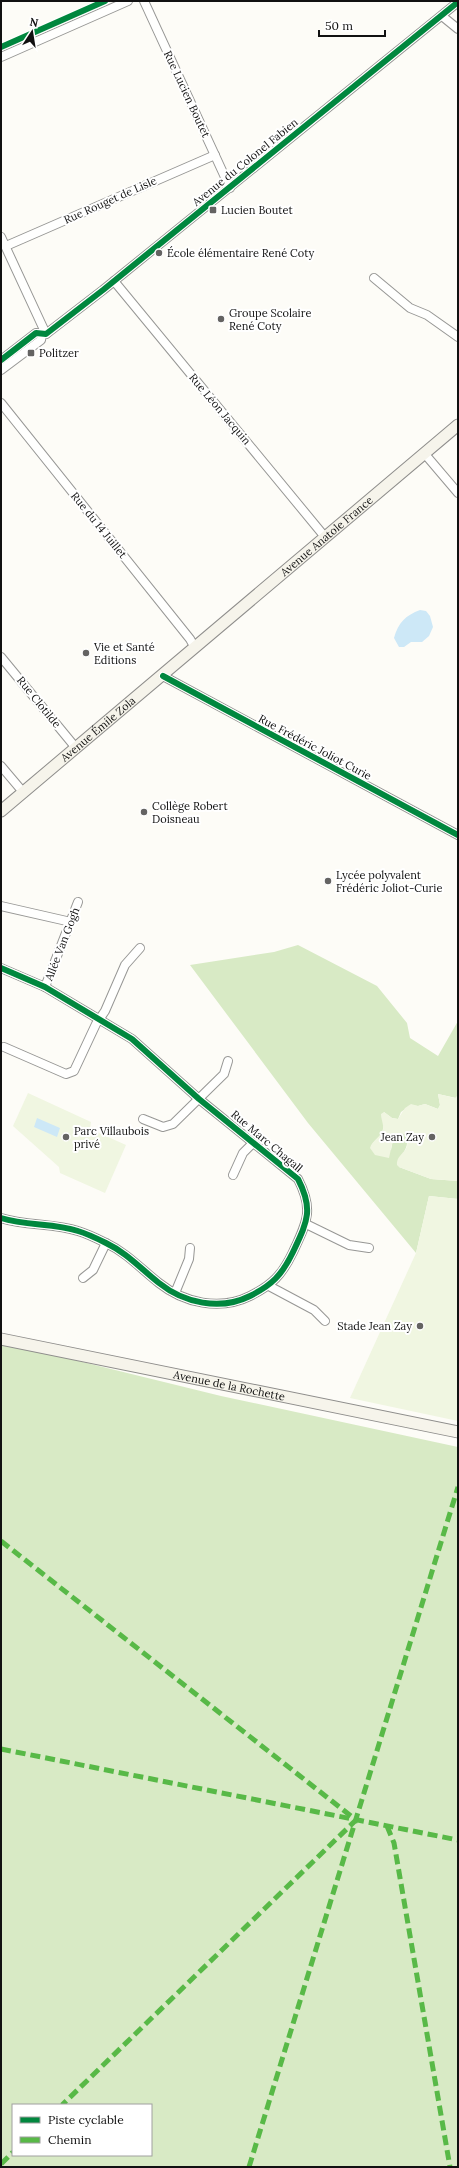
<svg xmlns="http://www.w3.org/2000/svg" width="459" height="2168" font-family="Lora,serif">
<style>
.forest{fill:#d8eac5;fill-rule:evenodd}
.pitch{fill:#f0f6e1}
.water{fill:#cde8f7}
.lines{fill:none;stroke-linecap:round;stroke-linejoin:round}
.minor-casing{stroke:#979795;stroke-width:10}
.secondary-casing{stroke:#8e8d8b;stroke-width:13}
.minor{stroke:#fffffe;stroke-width:8}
.secondary{stroke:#f6f4eb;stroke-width:11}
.quiet{stroke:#58b947;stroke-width:5;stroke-dasharray:10 5;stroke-linecap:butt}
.cycleway-casing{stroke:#fff;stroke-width:8}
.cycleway{stroke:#00873e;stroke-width:6}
.poi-dot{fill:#646362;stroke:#fff;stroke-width:1.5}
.labels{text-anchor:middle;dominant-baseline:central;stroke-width:4;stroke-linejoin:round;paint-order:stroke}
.street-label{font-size:11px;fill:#111;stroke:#fff}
.poi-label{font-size:11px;fill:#111;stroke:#fff;text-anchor:start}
</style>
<rect width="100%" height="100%" fill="#fdfcf7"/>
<g class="forest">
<path d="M 298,945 L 377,986 L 407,1023 L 410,1038 L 438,1056 L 458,1021 L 458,1095 L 456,1098 L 438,1094 L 440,1105 L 438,1109 L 425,1104 L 418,1106 L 411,1105 L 401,1112 L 398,1119 L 392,1118 L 384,1112 C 382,1119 385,1126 382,1132 C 379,1139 372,1140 371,1149 L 391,1150 L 394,1135 L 405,1134 C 409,1143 407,1147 402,1155 C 400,1158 400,1164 399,1167 L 431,1179 L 458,1181 L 458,1199 L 429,1196 L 416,1253 L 308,1123 L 190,965 L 274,952 Z"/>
<path d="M 1,1342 L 221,1396 L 458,1447 L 458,2167 L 1,2167 ZM 13,2105 L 151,2105 L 151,2155 L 13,2155 Z"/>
</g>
<g class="pitch">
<path d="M 28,1093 L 91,1122 L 90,1129 L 126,1145 L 105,1193 L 60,1173 L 59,1167 L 13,1126 Z"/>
<path d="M 438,1094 L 455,1098 L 458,1095 L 458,1181 L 431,1179 L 399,1167 L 397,1165 C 396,1152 414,1152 405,1134 L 394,1135 L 389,1158 L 375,1155 L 370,1148 C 372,1140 381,1138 383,1130 C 384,1125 381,1119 381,1114 L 384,1112 L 392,1118 L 398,1119 L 405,1108 L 411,1104 L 418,1106 L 425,1104 L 438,1109 L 440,1105 Z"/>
<path d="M 429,1196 L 458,1199 L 458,1421 L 350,1398 L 416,1253 Z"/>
</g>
<g class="water">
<path d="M 420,610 L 426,611 L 430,616 L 433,627 L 429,636 L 422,642 L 411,642 L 404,647 L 399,647 L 394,638 C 398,623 406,615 420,610 Z"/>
<path d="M 37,1118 L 60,1128 L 57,1137 L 34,1127 Z"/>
</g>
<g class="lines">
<defs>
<g id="minor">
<path d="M 144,1 L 230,188"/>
<path d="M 442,16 L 458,29"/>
<path d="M 1,57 L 128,1"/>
<path d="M 1,237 L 46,334"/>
<path d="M 6,246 L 215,155"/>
<path d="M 374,278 L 410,308 L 427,315 L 458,337"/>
<path d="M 114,281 L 325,537"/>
<path d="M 1,360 L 36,333 L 46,334 L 103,290 L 458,2"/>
<path d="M 1,370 L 41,340 L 42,335"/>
<path d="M 1,403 L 190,639 L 195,648"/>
<path d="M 424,453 L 458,493"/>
<path d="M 1,657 L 76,748"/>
<path d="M 163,676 L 458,835"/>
<path d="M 1,766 L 23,792"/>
<path d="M 1,906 L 71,922"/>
<path d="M 1,968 L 45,987 L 132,1039 L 199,1099 L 298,1179 C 314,1210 307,1222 293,1252 C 282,1275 272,1285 250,1296 C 220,1311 184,1303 159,1283 C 141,1269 127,1253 106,1243 C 98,1239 88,1234 78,1231 C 54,1223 26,1226 1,1218"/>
<path d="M 45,987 L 78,902"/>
<path d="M 4,1047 L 66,1074 L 74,1071 L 96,1024 L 105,1011 L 125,965 L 140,948"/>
<path d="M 143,1119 L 163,1127 L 173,1124 L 224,1074 L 228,1061"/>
<path d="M 233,1175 L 243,1153 L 253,1143"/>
<path d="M 306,1224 L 349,1245 L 369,1248"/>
<path d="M 83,1278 L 93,1270 L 106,1243"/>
<path d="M 269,1286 L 314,1310 L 325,1321"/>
<path d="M 175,1293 L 189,1259 L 190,1248"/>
</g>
<g id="secondary">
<path id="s1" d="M 1,811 L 458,425"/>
<path id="s2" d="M 1,1339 L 458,1432"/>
</g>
</defs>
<use href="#minor" class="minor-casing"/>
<use href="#secondary" class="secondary-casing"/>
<use href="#minor" class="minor"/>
<use href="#secondary" class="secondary"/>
<g class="quiet">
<path d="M 1,1541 L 356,1820 L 62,2105"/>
<path d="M 1,1749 L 458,1840"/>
<path d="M 387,1826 L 394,1843 L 450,2167"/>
<path d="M 1,2164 L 13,2152"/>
<path d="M 249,2167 L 458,1487"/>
</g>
<defs>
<g id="cycleway">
<path d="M 1,47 L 105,1"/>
<path d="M 1,360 L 36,333 L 46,334 L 103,290 L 458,2"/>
<path d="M 163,676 L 458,835"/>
<path d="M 1,968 L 45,987 L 132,1039 L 199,1099 L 298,1179 C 314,1210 307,1222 293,1252 C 282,1275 272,1285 250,1296 C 220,1311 184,1303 159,1283 C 141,1269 127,1253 106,1243 C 98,1239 88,1234 78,1231 C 54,1223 26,1226 1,1218"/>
</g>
</defs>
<use href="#cycleway" class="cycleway-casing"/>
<use href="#cycleway" class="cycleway"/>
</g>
<g class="poi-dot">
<rect x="209" y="206" width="8" height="8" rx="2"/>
<circle cx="159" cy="253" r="4"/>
<circle cx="221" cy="319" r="4"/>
<rect x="27" y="349" width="8" height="8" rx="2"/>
<circle cx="86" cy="653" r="4"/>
<circle cx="144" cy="812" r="4"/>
<circle cx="328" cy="881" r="4"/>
<circle cx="66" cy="1137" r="4"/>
<circle cx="432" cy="1137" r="4"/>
<circle cx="420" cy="1326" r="4"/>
</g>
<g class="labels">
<g class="street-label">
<text transform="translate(187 94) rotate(65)">Rue Lucien Boutet</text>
<text transform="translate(245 162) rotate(-39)">Avenue du Colonel Fabien</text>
<text transform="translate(110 200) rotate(-24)">Rue Rouget de Lisle</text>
<text transform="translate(220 409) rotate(50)">Rue Léon Jacquin</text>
<text transform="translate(99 525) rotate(51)">Rue du 14 Juillet</text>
<text stroke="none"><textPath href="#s1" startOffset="426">Avenue Anatole France</textPath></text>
<text transform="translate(39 702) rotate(51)">Rue Clotilde</text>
<text stroke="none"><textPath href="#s1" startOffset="127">Avenue Émile Zola</textPath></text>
<text transform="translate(315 747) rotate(28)">Rue Frédéric Joliot Curie</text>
<text transform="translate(62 944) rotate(-69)">Allée Van Gogh</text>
<text transform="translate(267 1141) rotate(40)">Rue Marc Chagall</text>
<text stroke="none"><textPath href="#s2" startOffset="233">Avenue de la Rochette</textPath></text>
</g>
<g class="poi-label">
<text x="221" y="210">Lucien Boutet</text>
<text x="167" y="253">École élémentaire René Coty</text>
<text x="229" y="313">Groupe Scolaire<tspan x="229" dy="13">René Coty</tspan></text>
<text x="39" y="353">Politzer</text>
<text x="94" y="647">Vie et Santé<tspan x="94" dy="13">Editions</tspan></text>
<text x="152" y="806">Collège Robert<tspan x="152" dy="13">Doisneau</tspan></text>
<text x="336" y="875">Lycée polyvalent<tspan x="336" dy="13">Frédéric Joliot-Curie</tspan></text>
<text x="74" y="1131">Parc Villaubois<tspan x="74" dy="13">privé</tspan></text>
<text x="424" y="1137" text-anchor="end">Jean Zay</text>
<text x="412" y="1326" text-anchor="end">Stade Jean Zay</text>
</g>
</g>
<rect width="459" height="2168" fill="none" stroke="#111111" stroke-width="4"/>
<rect x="12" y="2104" width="140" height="52" fill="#ffffff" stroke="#a0a0a0"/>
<rect x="20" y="2117" width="20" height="6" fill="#00873e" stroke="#a0a0a0"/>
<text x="48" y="2124" font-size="12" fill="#111111">Piste cyclable</text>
<rect x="20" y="2137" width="20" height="6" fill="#58b947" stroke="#a0a0a0"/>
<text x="48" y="2144" font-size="12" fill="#111111">Chemin</text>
<g transform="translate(32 32) rotate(12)" stroke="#ffffff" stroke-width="3" paint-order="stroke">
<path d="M0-3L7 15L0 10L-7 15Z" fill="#111111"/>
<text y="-6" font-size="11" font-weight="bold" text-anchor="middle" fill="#111111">N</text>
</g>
<path d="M319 30v6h66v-6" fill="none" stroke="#111111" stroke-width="2"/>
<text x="325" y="30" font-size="12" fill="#111111" stroke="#ffffff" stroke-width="3" paint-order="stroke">50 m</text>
</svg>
